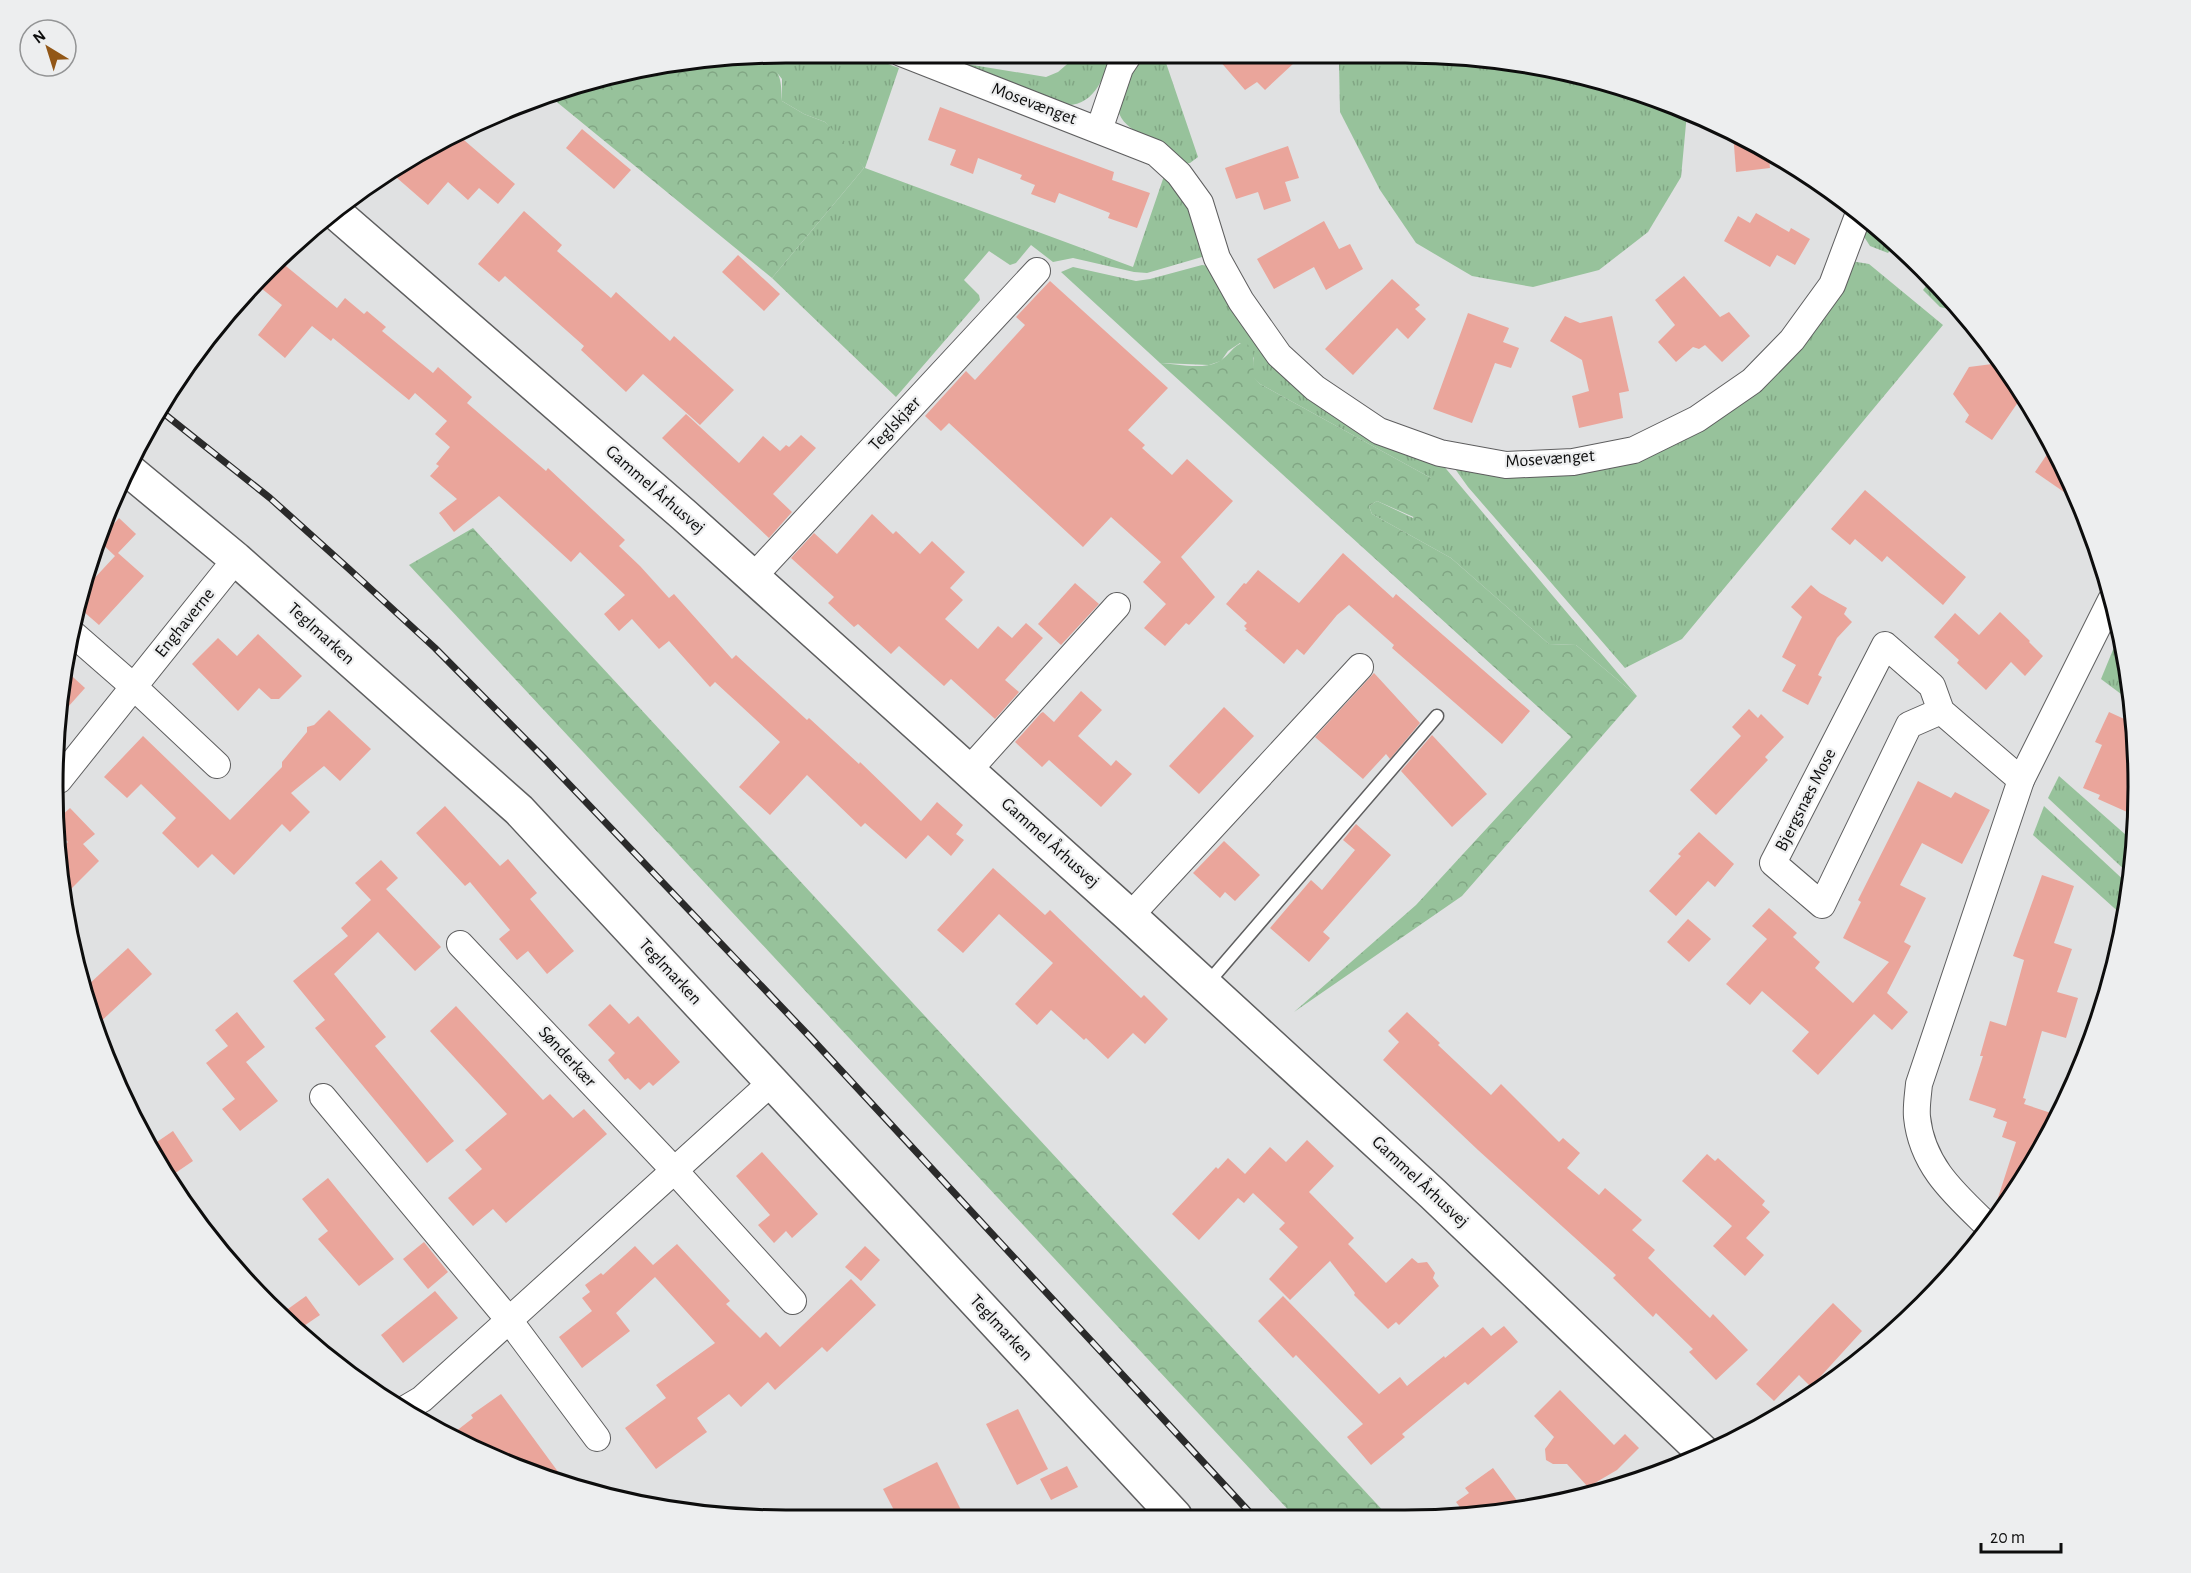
<svg xmlns="http://www.w3.org/2000/svg" width="2191" height="1573" font-family="'Alegreya Sans',sans-serif">
<style>
.grass{fill:url(#grass-tufts)}
.forest{fill:url(#forest-crowns)}
.building{fill:#eaa59b}
.lines{fill:none;stroke-linecap:round;stroke-linejoin:round}
.lane-casing{stroke:#5e5e5f;stroke-width:15}
.street-casing{stroke:#5e5e5f;stroke-width:28}
.secondary-casing{stroke:#5e5e5f;stroke-width:36}
.lane{stroke:#fff;stroke-width:12}
.street{stroke:#fff;stroke-width:26}
.secondary{stroke:#fff;stroke-width:33}
.rail-casing{stroke:#2a2a2a;stroke-width:7}
.rail{stroke:#edeeef;stroke-width:4.5;stroke-dasharray:14;stroke-linecap:butt}
.labels{text-anchor:middle;dominant-baseline:central;stroke-width:4.5;stroke-linejoin:round;paint-order:stroke}
.street-label{font-size:18px;fill:#0d0d0d;stroke:#edeeef}
.rim{fill:none;stroke:#0d0d0d;stroke-width:3}
</style>
<defs>
<pattern id="grass-tufts" width="24" height="20" patternUnits="userSpaceOnUse" patternTransform="scale(1.5)"><rect width="24" height="20" fill="#97c29b"/><path d="M3 7l-1-3M5 7V3M7 7l1-3M15 17l-1-3M17 17v-4M19 17l1-3" fill="none" stroke="#81a684"/></pattern>
<pattern id="forest-crowns" width="20" height="18" patternUnits="userSpaceOnUse" patternTransform="scale(1.5)"><rect width="20" height="18" fill="#97c29b"/><path d="M2 6a3 3 0 1 1 6 0M12 15a3 3 0 1 1 6 0" fill="none" stroke="#81a684"/></pattern>
</defs>
<rect width="100%" height="100%" fill="#e0e1e2"/>
<g class="grass">
<path d="M 787,53 L 858,53 L 899,68 L 865,168 L 1133,267 L 1164,176 L 1184,196 L 1205,252 L 1202,257 L 1147,273 L 1134,272 L 1073,258 L 1053,262 L 1031,245 L 1016,263 L 1010,265 L 989,251 L 964,280 L 979,295 L 980,300 L 896,397 L 772,278 L 864,168 L 825,122 L 804,114 L 782,101 L 782,79 L 764,56 Z"/>
<path d="M 1080,53 L 1115,53 C 1103,74 1097,105 1067,105 L 954,62 L 1046,77 L 1058,72 Z"/>
<path d="M 1138,53 L 1165,53 L 1164,57 L 1198,157 L 1190,163 L 1183,164 C 1177,158 1171,152 1165,148 C 1149,136 1114,128 1118,101 C 1120,88 1133,65 1138,53 Z"/>
<path d="M 1348,53 L 1405,53 L 1548,67 L 1685,108 L 1687,113 L 1681,177 L 1648,232 L 1599,270 L 1533,287 L 1472,276 L 1416,243 L 1380,190 L 1340,112 L 1339,63 Z"/>
<path d="M 1864,217 L 1896,243 L 1888,253 L 1870,246 L 1861,232 Z"/>
<path d="M 1851,261 L 1869,264 L 1943,325 L 1682,639 L 1625,668 L 1468,487 L 1453,466 L 1468,470 L 1704,428 Z"/>
<path d="M 1202,265 L 1210,266 L 1249,333 L 1442,464 L 1637,696 L 1576,645 L 1549,644 L 1451,558 L 1372,514 L 1369,506 L 1377,501 L 1413,518 L 1431,478 L 1260,384 L 1252,376 L 1254,358 L 1240,343 L 1228,351 L 1221,361 L 1209,365 L 1160,363 L 1061,272 L 1073,267 L 1136,281 L 1150,279 Z"/>
<path d="M 1932,278 L 1957,303 L 1960,307 L 1957,311 L 1940,307 L 1923,290 Z"/>
<path d="M 2117,640 L 2121,644 L 2132,691 L 2133,703 L 2101,679 Z"/>
<path d="M 2059,776 L 2135,843 L 2130,875 L 2048,798 Z"/>
<path d="M 2044,806 L 2129,885 L 2123,916 L 2033,835 Z"/>
</g>
<g class="forest">
<path d="M 763,56 C 781,72 781,78 782,101 L 804,114 L 825,122 L 846,143 L 864,168 L 772,278 L 547,94 L 596,78 Z"/>
<path d="M 1245,342 C 1256,351 1254,363 1253,376 L 1260,384 L 1431,478 L 1441,491 L 1442,506 L 1433,516 L 1425,522 L 1377,501 L 1369,506 L 1372,514 L 1451,558 L 1549,644 L 1576,645 L 1637,696 L 1462,896 L 1294,1012 L 1416,905 L 1571,737 L 1160,363 C 1177,364 1202,370 1218,362 C 1228,358 1232,345 1245,342 Z"/>
<path d="M 473,528 L 1387,1515 L 1293,1515 L 409,565 Z"/>
</g>
<g class="building">
<path d="M 1212,52 L 1284,52 L 1294,63 L 1265,90 L 1257,82 L 1245,90 Z"/>
<path d="M 940,107 L 1114,172 L 1112,180 L 1150,193 L 1137,228 L 1108,218 L 1110,213 L 1059,193 L 1055,203 L 1031,194 L 1035,185 L 1020,179 L 1022,175 L 978,158 L 973,174 L 950,165 L 956,150 L 928,140 Z"/>
<path d="M 582,129 L 631,170 L 614,189 L 566,148 Z"/>
<path d="M 1733,132 L 1768,149 L 1770,168 L 1736,172 Z"/>
<path d="M 457,134 L 515,184 L 498,204 L 479,188 L 468,200 L 448,182 L 428,205 L 389,171 Z"/>
<path d="M 1288,146 L 1299,178 L 1285,182 L 1291,201 L 1264,210 L 1258,192 L 1236,199 L 1225,168 Z"/>
<path d="M 524,211 L 562,245 L 557,251 L 611,298 L 616,292 L 670,341 L 674,336 L 734,390 L 700,425 L 643,374 L 626,392 L 581,350 L 584,346 L 505,276 L 499,282 L 478,264 Z"/>
<path d="M 1756,213 L 1789,232 L 1791,228 L 1810,239 L 1795,265 L 1777,255 L 1770,267 L 1724,241 L 1738,216 L 1750,223 Z"/>
<path d="M 1324,221 L 1339,249 L 1350,244 L 1363,269 L 1326,290 L 1314,267 L 1274,289 L 1257,259 Z"/>
<path d="M 738,255 L 780,294 L 764,311 L 722,272 Z"/>
<path d="M 281,262 L 337,308 L 345,298 L 364,314 L 367,311 L 386,327 L 382,331 L 433,373 L 438,367 L 472,397 L 467,403 L 546,471 L 548,468 L 625,540 L 619,546 L 640,566 L 669,598 L 674,594 L 732,659 L 736,655 L 807,720 L 809,718 L 859,764 L 860,762 L 921,821 L 937,802 L 963,825 L 956,834 L 964,840 L 951,856 L 928,835 L 906,859 L 865,823 L 861,827 L 807,775 L 770,815 L 739,787 L 780,742 L 715,682 L 710,687 L 669,641 L 659,649 L 632,619 L 619,631 L 604,614 L 625,595 L 580,552 L 571,562 L 499,496 L 454,532 L 439,513 L 457,499 L 430,476 L 439,466 L 436,464 L 450,447 L 435,434 L 447,421 L 415,393 L 409,400 L 333,338 L 331,341 L 312,326 L 285,358 L 258,335 L 282,305 L 256,284 Z"/>
<path d="M 1684,276 L 1720,317 L 1729,312 L 1750,336 L 1722,362 L 1705,345 L 1699,349 L 1693,347 L 1676,362 L 1658,342 L 1675,325 L 1655,300 Z"/>
<path d="M 1392,279 L 1420,305 L 1415,309 L 1426,319 L 1408,339 L 1397,328 L 1353,375 L 1325,349 Z"/>
<path d="M 1050,281 L 1168,388 L 1128,430 L 1145,445 L 1142,448 L 1172,475 L 1187,459 L 1233,501 L 1181,557 L 1215,597 L 1189,625 L 1186,623 L 1165,646 L 1144,628 L 1166,604 L 1143,582 L 1161,562 L 1111,517 L 1083,547 L 949,423 L 941,431 L 925,416 L 966,371 L 975,380 L 1025,325 L 1016,317 Z"/>
<path d="M 1468,313 L 1509,328 L 1503,342 L 1519,348 L 1511,368 L 1495,363 L 1472,423 L 1433,409 Z"/>
<path d="M 1565,316 L 1580,323 L 1612,316 L 1629,391 L 1619,393 L 1623,418 L 1579,428 L 1572,396 L 1589,391 L 1582,360 L 1550,341 Z"/>
<path d="M 2000,363 L 2023,395 L 1992,440 L 1965,422 L 1969,415 L 1953,394 L 1969,367 Z"/>
<path d="M 686,414 L 739,463 L 763,436 L 780,451 L 786,445 L 789,447 L 801,435 L 816,448 L 773,494 L 792,512 L 769,538 L 662,438 Z"/>
<path d="M 2052,447 L 2061,465 L 2077,501 L 2035,472 Z"/>
<path d="M 1865,490 L 1966,577 L 1943,605 L 1887,556 L 1882,562 L 1855,539 L 1850,545 L 1831,529 Z"/>
<path d="M 872,514 L 893,534 L 896,531 L 920,554 L 932,541 L 965,572 L 950,588 L 963,600 L 945,619 L 978,649 L 998,626 L 1012,638 L 1026,623 L 1043,638 L 1005,680 L 1019,692 L 995,719 L 951,679 L 944,686 L 899,646 L 891,654 L 858,624 L 854,627 L 828,603 L 834,597 L 791,558 L 814,533 L 837,554 Z"/>
<path d="M 119,518 L 136,534 L 118,553 L 144,576 L 99,625 L 76,605 L 77,597 L 115,556 L 99,541 Z"/>
<path d="M 1343,553 L 1393,598 L 1396,594 L 1530,711 L 1502,744 L 1392,648 L 1394,645 L 1349,605 L 1337,615 L 1304,655 L 1297,649 L 1284,664 L 1245,630 L 1247,629 L 1244,626 L 1247,623 L 1226,604 L 1244,583 L 1246,584 L 1258,570 L 1299,603 Z"/>
<path d="M 1075,583 L 1099,604 L 1061,645 L 1038,624 Z"/>
<path d="M 1811,585 L 1820,593 L 1847,608 L 1844,614 L 1852,622 L 1837,638 L 1818,675 L 1822,677 L 1808,705 L 1782,691 L 1796,665 L 1782,657 L 1802,617 L 1791,607 Z"/>
<path d="M 2000,612 L 2030,641 L 2029,642 L 2043,656 L 2025,676 L 2011,662 L 1986,690 L 1957,663 L 1959,660 L 1934,637 L 1955,613 L 1979,635 Z"/>
<path d="M 258,634 L 302,676 L 279,699 L 271,699 L 259,688 L 238,711 L 192,664 L 218,638 L 237,656 Z"/>
<path d="M 63,668 L 85,688 L 59,717 L 59,690 Z"/>
<path d="M 1374,673 L 1420,723 L 1390,759 L 1386,754 L 1363,779 L 1315,737 Z"/>
<path d="M 1081,691 L 1102,710 L 1078,736 L 1111,766 L 1116,760 L 1132,774 L 1101,807 L 1049,760 L 1042,767 L 1015,742 L 1041,713 L 1043,712 L 1054,722 Z"/>
<path d="M 1224,707 L 1254,736 L 1199,794 L 1169,766 Z"/>
<path d="M 1749,709 L 1758,718 L 1761,714 L 1784,737 L 1765,757 L 1768,760 L 1716,815 L 1690,790 L 1741,736 L 1732,727 Z"/>
<path d="M 329,710 L 371,749 L 340,781 L 324,766 L 291,793 L 310,812 L 290,832 L 282,824 L 234,875 L 212,854 L 198,868 L 162,833 L 176,818 L 141,784 L 127,798 L 104,777 L 143,736 L 230,820 L 282,767 L 282,762 L 307,732 L 307,727 L 314,725 Z"/>
<path d="M 2109,712 L 2133,723 L 2136,816 L 2098,799 L 2100,795 L 2083,788 L 2102,745 L 2095,742 Z"/>
<path d="M 1432,735 L 1487,794 L 1452,827 L 1401,771 Z"/>
<path d="M 1918,781 L 1951,798 L 1955,792 L 1990,810 L 1962,864 L 1922,843 L 1900,885 L 1926,898 L 1904,942 L 1911,946 L 1887,993 L 1908,1012 L 1892,1030 L 1874,1014 L 1818,1075 L 1792,1051 L 1809,1032 L 1762,991 L 1750,1005 L 1726,984 L 1767,939 L 1752,926 L 1769,908 L 1797,933 L 1793,937 L 1820,962 L 1815,968 L 1853,1003 L 1889,962 L 1843,938 L 1861,902 L 1858,900 Z"/>
<path d="M 445,806 L 500,866 L 508,859 L 537,893 L 530,899 L 574,951 L 547,974 L 528,951 L 517,960 L 499,939 L 510,930 L 470,882 L 465,886 L 416,833 Z"/>
<path d="M 70,808 L 95,834 L 83,844 L 99,861 L 63,897 L 59,883 L 59,850 L 68,842 L 59,833 L 59,818 Z"/>
<path d="M 1356,824 L 1391,855 L 1323,932 L 1330,938 L 1309,962 L 1270,928 L 1311,880 L 1322,890 L 1355,850 L 1343,840 Z"/>
<path d="M 1699,832 L 1734,864 L 1715,887 L 1708,881 L 1676,916 L 1649,891 L 1681,856 L 1678,854 Z"/>
<path d="M 1224,841 L 1260,875 L 1235,901 L 1225,892 L 1220,898 L 1193,873 Z"/>
<path d="M 381,860 L 398,878 L 386,889 L 441,947 L 415,971 L 378,932 L 334,974 L 386,1037 L 375,1046 L 454,1141 L 427,1163 L 315,1028 L 325,1020 L 293,981 L 348,936 L 341,928 L 371,900 L 355,883 Z"/>
<path d="M 993,868 L 1045,915 L 1050,910 L 1141,998 L 1144,995 L 1168,1019 L 1145,1044 L 1133,1033 L 1108,1059 L 1086,1038 L 1084,1040 L 1051,1010 L 1037,1025 L 1015,1004 L 1053,963 L 999,914 L 963,953 L 937,930 Z"/>
<path d="M 2042,875 L 2074,886 L 2054,943 L 2072,949 L 2057,992 L 2078,998 L 2066,1038 L 2042,1031 L 2023,1098 L 2026,1099 L 2024,1104 L 2054,1114 L 2046,1139 L 2003,1207 L 1996,1204 L 2016,1142 L 2002,1137 L 2007,1122 L 1993,1117 L 1996,1109 L 1969,1100 L 1983,1056 L 1980,1056 L 1990,1021 L 2006,1026 L 2024,960 L 2013,956 Z"/>
<path d="M 1688,919 L 1711,939 L 1689,962 L 1667,942 Z"/>
<path d="M 128,948 L 152,974 L 97,1025 L 87,986 Z"/>
<path d="M 610,1004 L 629,1024 L 638,1016 L 680,1062 L 653,1086 L 649,1082 L 640,1090 L 628,1078 L 625,1080 L 608,1060 L 615,1053 L 588,1025 Z"/>
<path d="M 456,1006 L 543,1100 L 550,1094 L 573,1118 L 584,1109 L 607,1134 L 506,1223 L 493,1209 L 473,1226 L 448,1198 L 482,1169 L 465,1150 L 507,1114 L 430,1031 Z"/>
<path d="M 237,1012 L 265,1047 L 246,1062 L 278,1101 L 240,1131 L 222,1109 L 235,1099 L 206,1063 L 228,1046 L 215,1030 Z"/>
<path d="M 1407,1012 L 1440,1043 L 1438,1045 L 1491,1095 L 1501,1084 L 1559,1142 L 1563,1138 L 1580,1153 L 1567,1168 L 1599,1195 L 1605,1188 L 1642,1220 L 1632,1230 L 1655,1250 L 1648,1258 L 1710,1318 L 1713,1314 L 1748,1350 L 1716,1380 L 1689,1352 L 1693,1349 L 1656,1313 L 1653,1317 L 1613,1278 L 1616,1275 L 1478,1150 L 1383,1060 L 1399,1042 L 1388,1031 Z"/>
<path d="M 173,1131 L 193,1161 L 168,1178 L 148,1148 Z"/>
<path d="M 1307,1140 L 1334,1166 L 1309,1192 L 1354,1238 L 1348,1244 L 1386,1283 L 1412,1258 L 1418,1263 L 1427,1262 L 1435,1273 L 1433,1278 L 1439,1286 L 1399,1325 L 1396,1322 L 1388,1329 L 1354,1295 L 1355,1293 L 1330,1261 L 1290,1300 L 1269,1279 L 1298,1247 L 1279,1229 L 1285,1223 L 1253,1193 L 1244,1203 L 1238,1198 L 1199,1240 L 1172,1214 L 1216,1167 L 1218,1169 L 1228,1158 L 1245,1174 L 1270,1147 L 1286,1162 Z"/>
<path d="M 762,1152 L 818,1214 L 792,1238 L 786,1231 L 774,1243 L 758,1225 L 770,1215 L 736,1176 Z"/>
<path d="M 1707,1154 L 1715,1161 L 1718,1158 L 1765,1201 L 1762,1205 L 1770,1212 L 1746,1238 L 1764,1255 L 1745,1276 L 1713,1246 L 1732,1226 L 1682,1181 Z"/>
<path d="M 328,1178 L 394,1259 L 359,1286 L 318,1239 L 328,1231 L 302,1199 Z"/>
<path d="M 424,1242 L 448,1272 L 428,1289 L 403,1259 Z"/>
<path d="M 677,1244 L 730,1301 L 726,1304 L 760,1338 L 766,1332 L 780,1347 L 851,1279 L 876,1305 L 827,1352 L 822,1347 L 775,1390 L 768,1382 L 741,1407 L 729,1394 L 697,1418 L 707,1432 L 656,1469 L 625,1428 L 666,1398 L 656,1385 L 715,1343 L 655,1277 L 616,1313 L 630,1331 L 582,1368 L 559,1337 L 592,1311 L 582,1298 L 590,1292 L 585,1285 L 601,1273 L 603,1275 L 635,1246 L 653,1265 Z"/>
<path d="M 865,1246 L 880,1260 L 861,1281 L 845,1267 Z"/>
<path d="M 435,1291 L 458,1318 L 403,1363 L 381,1335 Z"/>
<path d="M 306,1296 L 320,1315 L 298,1330 L 281,1314 Z"/>
<path d="M 1283,1296 L 1379,1394 L 1400,1377 L 1407,1386 L 1444,1356 L 1445,1358 L 1483,1327 L 1491,1336 L 1504,1326 L 1518,1342 L 1468,1385 L 1465,1382 L 1402,1434 L 1405,1437 L 1371,1465 L 1347,1437 L 1363,1424 L 1296,1355 L 1293,1358 L 1258,1321 Z"/>
<path d="M 1833,1303 L 1862,1331 L 1811,1387 L 1799,1375 L 1774,1401 L 1756,1384 Z"/>
<path d="M 1560,1390 L 1614,1445 L 1625,1434 L 1639,1448 L 1617,1470 L 1588,1487 L 1567,1464 L 1553,1464 L 1546,1460 L 1545,1449 L 1554,1437 L 1534,1416 Z"/>
<path d="M 501,1394 L 567,1484 L 503,1460 L 493,1446 L 484,1453 L 466,1446 L 455,1432 L 473,1418 L 471,1415 Z"/>
<path d="M 1018,1409 L 1048,1469 L 1017,1485 L 986,1424 Z"/>
<path d="M 937,1462 L 965,1518 L 898,1518 L 883,1489 Z"/>
<path d="M 1067,1466 L 1078,1487 L 1051,1500 L 1040,1479 Z"/>
<path d="M 1493,1468 L 1524,1510 L 1501,1514 L 1465,1514 L 1456,1502 L 1469,1493 L 1465,1488 Z"/>
</g>
<g class="lines">
<defs>
<path id="lane" d="M 1206,985 L 1437,716"/>
<g id="street">
<path d="M 901,53 L 1156,153 L 1179,174 L 1200,203 L 1217,258 L 1241,301 L 1279,355 L 1315,388 L 1379,431 L 1440,453 L 1506,465 L 1573,462 L 1634,450 L 1697,419 L 1752,381 L 1792,340 L 1832,285 L 1859,213"/>
<path d="M 1099,130 L 1120,68 L 1130,53"/>
<path d="M 753,577 L 1037,271"/>
<path d="M 71,632 L 134,687 L 217,765"/>
<path d="M 1941,711 L 1909,725 L 1822,905 L 1773,863 L 1885,645 L 1932,686 L 1941,711 L 2021,780"/>
<path d="M 969,770 L 1117,606"/>
<path d="M 59,780 L 236,559"/>
<path d="M 1130,916 L 1360,667"/>
<path d="M 460,944 L 674,1170 L 793,1301"/>
<path d="M 323,1097 L 509,1320 L 597,1438"/>
<path d="M 1990,1228 C 1956,1195 1922,1167 1917,1117 C 1916,1107 1918,1095 1919,1084 L 2021,780 L 2111,600"/>
<path d="M 405,1409 L 422,1399 L 772,1082"/>
</g>
<g id="secondary">
<path d="M 336,213 L 684,515 L 1130,916 L 1433,1194 L 1705,1454"/>
<path d="M 126,468 L 236,559 L 519,810 L 1175,1516"/>
</g>
</defs>
<use href="#lane" class="lane-casing"/>
<use href="#street" class="street-casing"/>
<use href="#secondary" class="secondary-casing"/>
<use href="#lane" class="lane"/>
<use href="#street" class="street"/>
<use href="#secondary" class="secondary"/>
<defs>
<path id="rail" d="M 162,412 L 270,498 L 349,569 L 435,648 L 544,758 L 811,1038 L 1253,1516"/>
</defs>
<use href="#rail" class="rail-casing"/>
<use href="#rail" class="rail"/>
</g>
<g class="labels">
<g class="street-label">
<text transform="translate(1034 104) rotate(21)">Mosevænget</text>
<text transform="translate(895 424) rotate(-47)">Teglskjær</text>
<text transform="translate(1550 459) rotate(-4)">Mosevænget</text>
<text transform="translate(655 490) rotate(41)">Gammel Århusvej</text>
<text transform="translate(185 623) rotate(-51)">Enghaverne</text>
<text transform="translate(321 634) rotate(42)">Teglmarken</text>
<text transform="translate(1806 800) rotate(-63)">Bjergsnæs Mose</text>
<text transform="translate(1050 843) rotate(42)">Gammel Århusvej</text>
<text transform="translate(670 972) rotate(47)">Teglmarken</text>
<text transform="translate(567 1057) rotate(47)">Sønderkær</text>
<text transform="translate(1420 1182) rotate(43)">Gammel Århusvej</text>
<text transform="translate(1001 1328) rotate(47)">Teglmarken</text>
</g>
</g>
<path d="M0 0H2191V1573H0ZM786 63H1405A723 723 0 0 1 2128 786V787A723 723 0 0 1 1405 1510H786A723 723 0 0 1 63 787V786A723 723 0 0 1 786 63Z" fill="#edeeef" fill-rule="evenodd"/>
<path class="rim" d="M786 63H1405A723 723 0 0 1 2128 786V787A723 723 0 0 1 1405 1510H786A723 723 0 0 1 63 787V786A723 723 0 0 1 786 63Z"/>
<g transform="translate(48 48) rotate(322)"><circle r="28" fill="#edeeef" stroke="#939495" stroke-width="1.5"/>
<path d="M0-4.5L10 22L0 15L-10 22Z" fill="#925717"/>
<text y="-9" font-size="16" font-weight="bold" text-anchor="middle" fill="#0d0d0d">N</text>
</g>
<path d="M1981 1543v9h80v-9" fill="none" stroke="#0d0d0d" stroke-width="3"/>
<text x="1990" y="1543" font-size="18" fill="#0d0d0d" stroke="#edeeef" stroke-width="4.5" paint-order="stroke">20 m</text>
</svg>
